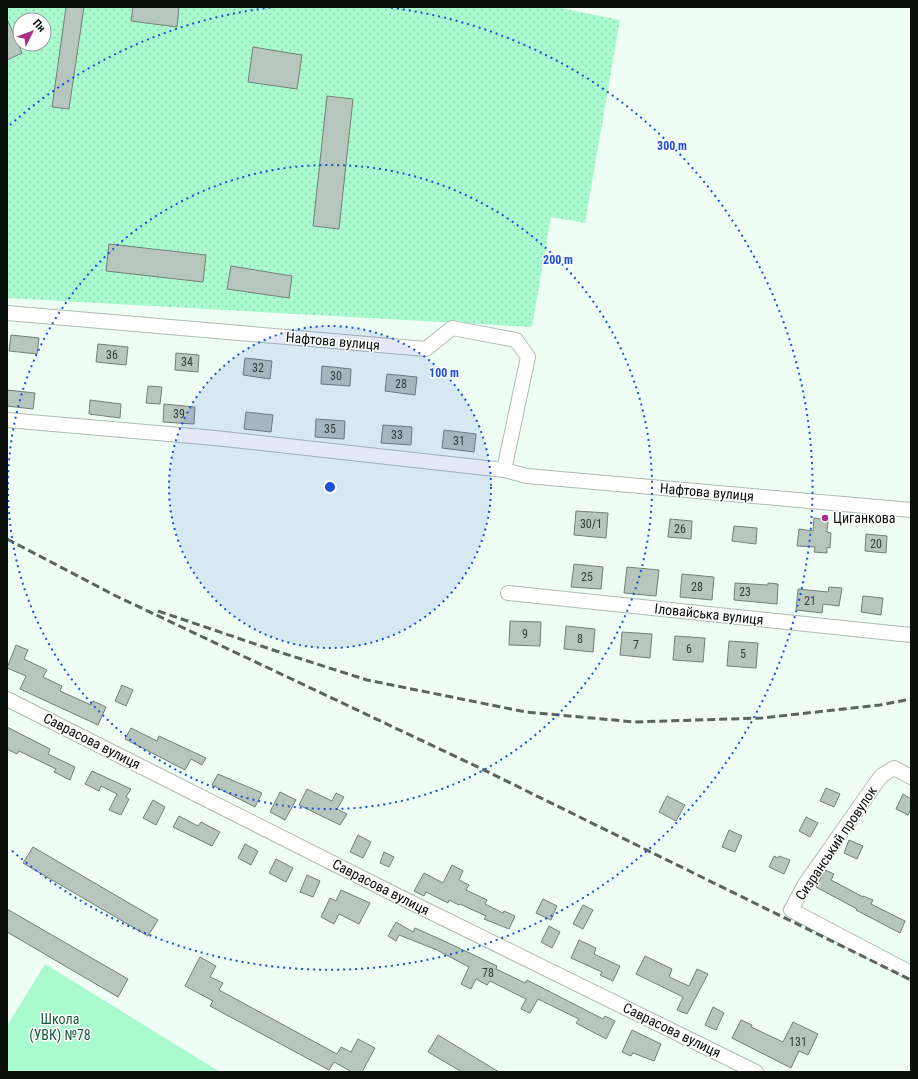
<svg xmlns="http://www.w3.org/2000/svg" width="918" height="1079" font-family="'Roboto Condensed',sans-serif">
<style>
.grass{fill:url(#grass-dots);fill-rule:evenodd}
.park{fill:#aafacf}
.building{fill:#b7c6bd;stroke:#727f77}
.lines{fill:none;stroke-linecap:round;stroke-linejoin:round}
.minor-casing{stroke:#adbcb3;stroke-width:16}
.minor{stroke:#fff;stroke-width:14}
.rail{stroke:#5c645f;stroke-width:3;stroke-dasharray:8 4;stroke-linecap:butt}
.ring{fill:none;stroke:#1d4ed8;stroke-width:2;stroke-dasharray:2 4}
.poi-dot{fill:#a63088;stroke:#fff;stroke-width:1.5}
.labels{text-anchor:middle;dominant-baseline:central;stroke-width:3;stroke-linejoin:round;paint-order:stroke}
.number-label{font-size:12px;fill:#343c38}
.street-label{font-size:14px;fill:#090e0b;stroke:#fff}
.poi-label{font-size:14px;fill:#090e0b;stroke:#fff;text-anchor:start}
.park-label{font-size:14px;fill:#145a3c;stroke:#fff}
.centre{fill:#1d4ed8;stroke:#fff;stroke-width:2}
.ring-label{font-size:12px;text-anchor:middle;font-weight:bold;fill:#1d4ed8;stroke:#fff;stroke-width:3;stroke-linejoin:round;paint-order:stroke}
</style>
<defs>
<pattern id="grass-dots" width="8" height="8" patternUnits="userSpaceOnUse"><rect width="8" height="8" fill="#aafacf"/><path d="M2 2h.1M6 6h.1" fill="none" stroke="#91d5b0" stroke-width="1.8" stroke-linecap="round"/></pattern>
</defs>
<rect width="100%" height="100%" fill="#effef5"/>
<path class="grass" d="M 12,7 L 556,7 L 620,20 L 585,223 L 551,217 L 532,327 L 7,298 L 7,9 ZM 20,20 L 44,20 L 44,44 L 20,44 Z"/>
<path class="park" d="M 45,964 L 220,1072 L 7,1072 L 7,1026 Z"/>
<g class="building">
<path d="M 66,7 L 84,7 L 69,109 L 52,107 Z"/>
<path d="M 133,7 L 179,7 L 177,27 L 131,21 Z"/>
<path d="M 7,19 L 22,53 L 7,60 Z"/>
<path d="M 253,47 L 302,55 L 297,89 L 248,82 Z"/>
<path d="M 327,96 L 353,99 L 339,229 L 313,226 Z"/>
<path d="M 109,244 L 206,255 L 203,282 L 106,271 Z"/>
<path d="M 231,266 L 292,276 L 289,298 L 227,289 Z"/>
<path d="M 11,335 L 39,338 L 37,354 L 9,351 Z"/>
<path d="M 98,344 L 128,347 L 126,365 L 96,362 Z"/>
<path d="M 176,353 L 199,355 L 198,372 L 175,370 Z"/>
<path d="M 245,358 L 272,361 L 270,379 L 243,375 Z"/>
<path d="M 322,366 L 351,369 L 350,386 L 321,384 Z"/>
<path d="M 387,374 L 417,377 L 415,395 L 385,391 Z"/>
<path d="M 148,386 L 162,387 L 160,404 L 146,403 Z"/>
<path d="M 7,390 L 35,393 L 33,409 L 7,406 Z"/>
<path d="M 90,400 L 121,404 L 120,418 L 89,414 Z"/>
<path d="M 164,404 L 195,407 L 194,424 L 163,422 Z"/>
<path d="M 246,412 L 273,415 L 271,432 L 244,429 Z"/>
<path d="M 316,419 L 345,421 L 344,439 L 315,437 Z"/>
<path d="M 383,425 L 412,427 L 411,445 L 381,443 Z"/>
<path d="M 444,430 L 476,434 L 474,452 L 442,448 Z"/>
<path d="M 576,511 L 608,513 L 606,538 L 574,535 Z"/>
<path d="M 814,518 L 828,520 L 827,532 L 831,533 L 830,548 L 827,547 L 827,553 L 814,552 L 815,547 L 797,546 L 799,529 L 813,531 Z"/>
<path d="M 670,519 L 692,521 L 691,539 L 668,537 Z"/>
<path d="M 734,526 L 757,528 L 756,544 L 732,541 Z"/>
<path d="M 866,534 L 887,536 L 886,553 L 865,551 Z"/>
<path d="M 574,564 L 603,567 L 601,589 L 571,587 Z"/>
<path d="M 627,567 L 659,570 L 656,596 L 624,593 Z"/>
<path d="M 682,574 L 714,577 L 712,600 L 680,597 Z"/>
<path d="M 735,583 L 768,585 L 768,583 L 778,584 L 777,604 L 734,600 Z"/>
<path d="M 829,587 L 842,588 L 839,606 L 823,604 L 822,613 L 796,610 L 798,589 L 828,592 Z"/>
<path d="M 863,596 L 883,598 L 881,615 L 861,612 Z"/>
<path d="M 510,621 L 541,622 L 540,646 L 509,645 Z"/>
<path d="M 566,626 L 595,629 L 593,652 L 564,649 Z"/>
<path d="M 622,632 L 652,634 L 650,658 L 620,655 Z"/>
<path d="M 675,636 L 705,638 L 703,662 L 673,660 Z"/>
<path d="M 729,641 L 758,643 L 756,668 L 727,666 Z"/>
<path d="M 16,645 L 28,650 L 24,659 L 47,670 L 43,677 L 62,686 L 60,691 L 91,705 L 93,701 L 106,707 L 98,725 L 20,689 L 26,676 L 7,668 Z"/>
<path d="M 122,685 L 133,690 L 126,706 L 115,701 Z"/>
<path d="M 7,727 L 50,749 L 48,754 L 75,767 L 70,780 L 54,772 L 56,769 L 19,751 L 17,754 L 7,749 Z"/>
<path d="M 131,728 L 157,741 L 159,736 L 206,758 L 202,765 L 191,759 L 185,770 L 125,739 Z"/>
<path d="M 92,771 L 131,789 L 126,797 L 129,799 L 121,815 L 109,810 L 117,794 L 101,786 L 99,791 L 85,784 Z"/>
<path d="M 218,774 L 262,793 L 255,807 L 212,785 Z"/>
<path d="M 826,788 L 840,794 L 834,807 L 820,801 Z"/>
<path d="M 307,789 L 332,801 L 336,793 L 344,797 L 337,809 L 347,814 L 340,825 L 299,805 Z"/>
<path d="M 280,792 L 296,800 L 285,820 L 270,812 Z"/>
<path d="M 903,794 L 911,799 L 911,809 L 908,815 L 896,809 Z"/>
<path d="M 667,796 L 685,805 L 676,821 L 659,812 Z"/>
<path d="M 153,800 L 165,807 L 156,825 L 143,818 Z"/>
<path d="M 179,816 L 198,826 L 201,822 L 220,832 L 212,846 L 173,827 Z"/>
<path d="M 806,817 L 818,823 L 810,837 L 799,831 Z"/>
<path d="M 729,830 L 742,836 L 735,852 L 722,847 Z"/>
<path d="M 358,835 L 371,842 L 363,858 L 350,852 Z"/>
<path d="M 849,840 L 863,846 L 857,859 L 844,853 Z"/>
<path d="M 245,844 L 258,851 L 251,865 L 238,858 Z"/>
<path d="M 33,847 L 158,920 L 148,936 L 23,863 Z"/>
<path d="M 384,852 L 394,857 L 389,867 L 380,863 Z"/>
<path d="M 774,856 L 778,858 L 779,856 L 790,860 L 784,874 L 769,867 Z"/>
<path d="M 276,859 L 293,868 L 286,882 L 269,873 Z"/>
<path d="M 452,865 L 463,871 L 459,880 L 469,885 L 466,890 L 487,900 L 485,904 L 503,913 L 504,911 L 515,916 L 509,929 L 484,919 L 486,916 L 460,904 L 459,905 L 449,900 L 448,903 L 426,892 L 424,896 L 414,891 L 424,873 L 443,883 Z"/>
<path d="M 825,870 L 834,874 L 831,880 L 863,897 L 863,896 L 873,900 L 871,904 L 905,921 L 900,933 L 856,910 L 857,909 L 816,887 Z"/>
<path d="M 307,875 L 320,881 L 313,897 L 300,892 Z"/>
<path d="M 341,890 L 370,903 L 359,924 L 339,914 L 334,924 L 321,917 L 330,898 L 336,901 Z"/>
<path d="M 543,899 L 557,906 L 551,920 L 536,913 Z"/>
<path d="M 583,905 L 593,910 L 583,929 L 573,924 Z"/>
<path d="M 7,909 L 128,979 L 118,997 L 7,932 Z"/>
<path d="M 396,922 L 413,932 L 415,928 L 442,940 L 497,966 L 496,969 L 525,983 L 527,980 L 603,1019 L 605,1016 L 615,1021 L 606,1039 L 576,1023 L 579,1019 L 538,999 L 530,1013 L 521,1009 L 526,999 L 490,981 L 487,985 L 476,979 L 471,989 L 461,984 L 469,967 L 437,950 L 399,935 L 396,941 L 388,936 Z"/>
<path d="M 549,926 L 560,932 L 552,948 L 541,942 Z"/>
<path d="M 579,940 L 596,948 L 594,954 L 620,966 L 613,981 L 600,975 L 602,972 L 571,958 Z"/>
<path d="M 645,956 L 672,969 L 669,977 L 689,986 L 697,969 L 708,974 L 687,1014 L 677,1010 L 683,997 L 636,974 Z"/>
<path d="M 200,957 L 216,966 L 210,977 L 223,983 L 219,990 L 337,1054 L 341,1047 L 351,1052 L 358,1039 L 375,1048 L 362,1072 L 352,1072 L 334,1062 L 329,1070 L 210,1006 L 213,1001 L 185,986 Z"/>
<path d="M 713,1007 L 724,1013 L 716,1030 L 705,1025 Z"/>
<path d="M 741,1020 L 752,1025 L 751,1027 L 783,1042 L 793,1022 L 818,1034 L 808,1055 L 799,1051 L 791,1068 L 732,1038 Z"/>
<path d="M 632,1030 L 661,1044 L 654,1061 L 633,1053 L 631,1056 L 622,1052 Z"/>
<path d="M 438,1035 L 499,1072 L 462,1072 L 428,1052 Z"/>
</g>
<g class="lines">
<defs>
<g id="minor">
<path d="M 7,313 L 426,349 L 452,328 L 516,340 L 528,357 L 504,470"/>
<path d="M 7,420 L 215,438 L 504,470 L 527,476 L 911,510"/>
<path d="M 508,593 L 911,635"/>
<path d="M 7,699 L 396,895 L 756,1072"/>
<path d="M 911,777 L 894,768 L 881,776 L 805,884 L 791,910 L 911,973"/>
</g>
</defs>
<use href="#minor" class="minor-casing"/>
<use href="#minor" class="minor"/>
<g class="rail">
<path d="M 7,539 L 116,596 L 482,769 L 911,980"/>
<path d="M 158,611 L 273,650 L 367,680 L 526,712 L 635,722 L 762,718 L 880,705 L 911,699"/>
</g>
</g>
<circle cx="330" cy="487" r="161" fill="#1d4ed8" fill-opacity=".12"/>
<g class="ring">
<circle cx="330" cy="487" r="161"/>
<circle cx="330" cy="487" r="322"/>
<path d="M10 125A483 483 0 0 1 275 7M385 7A483 483 0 1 1 10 849"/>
</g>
<circle class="poi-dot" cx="825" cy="518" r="4"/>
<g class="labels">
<g class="number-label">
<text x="112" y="355">36</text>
<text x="187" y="362">34</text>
<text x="258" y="368">32</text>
<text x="336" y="376">30</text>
<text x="401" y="384">28</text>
<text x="179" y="414">39</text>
<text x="330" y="429">35</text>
<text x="397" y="435">33</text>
<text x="459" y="441">31</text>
<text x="591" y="524">30/1</text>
<text x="680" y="529">26</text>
<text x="876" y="544">20</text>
<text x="587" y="577">25</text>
<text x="697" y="587">28</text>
<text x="745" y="592">23</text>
<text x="810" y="601">21</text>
<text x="525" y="634">9</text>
<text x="580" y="639">8</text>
<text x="636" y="645">7</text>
<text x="689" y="649">6</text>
<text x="743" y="654">5</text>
<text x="488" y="973">78</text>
<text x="798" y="1042">131</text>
</g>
<g class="street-label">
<text transform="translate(333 341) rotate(5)">Нафтова вулиця</text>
<text transform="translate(707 492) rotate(5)">Нафтова вулиця</text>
<text transform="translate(709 614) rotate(6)">Іловайська вулиця</text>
<text transform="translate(92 741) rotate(27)">Саврасова вулиця</text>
<text transform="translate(836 843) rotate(-56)">Сизранський провулок</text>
<text transform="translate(381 887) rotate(27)">Саврасова вулиця</text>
<text transform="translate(672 1030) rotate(26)">Саврасова вулиця</text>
</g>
<g class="poi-label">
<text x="833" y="518">Циганкова</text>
</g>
<g class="park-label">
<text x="60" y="1019">Школа<tspan x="60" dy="16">(УВК) №78</tspan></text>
</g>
</g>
<circle cx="330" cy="487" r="6" class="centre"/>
<g class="ring-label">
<text x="672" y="150">300 m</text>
<text x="558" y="264">200 m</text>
<text x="444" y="377">100 m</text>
</g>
<rect width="918" height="1079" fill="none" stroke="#090e0b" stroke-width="16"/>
<g transform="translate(32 32) rotate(48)"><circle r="19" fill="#ffffff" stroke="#9d9f9d"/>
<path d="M0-3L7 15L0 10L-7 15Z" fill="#a63088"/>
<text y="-6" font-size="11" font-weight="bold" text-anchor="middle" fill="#090e0b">Пн</text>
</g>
</svg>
